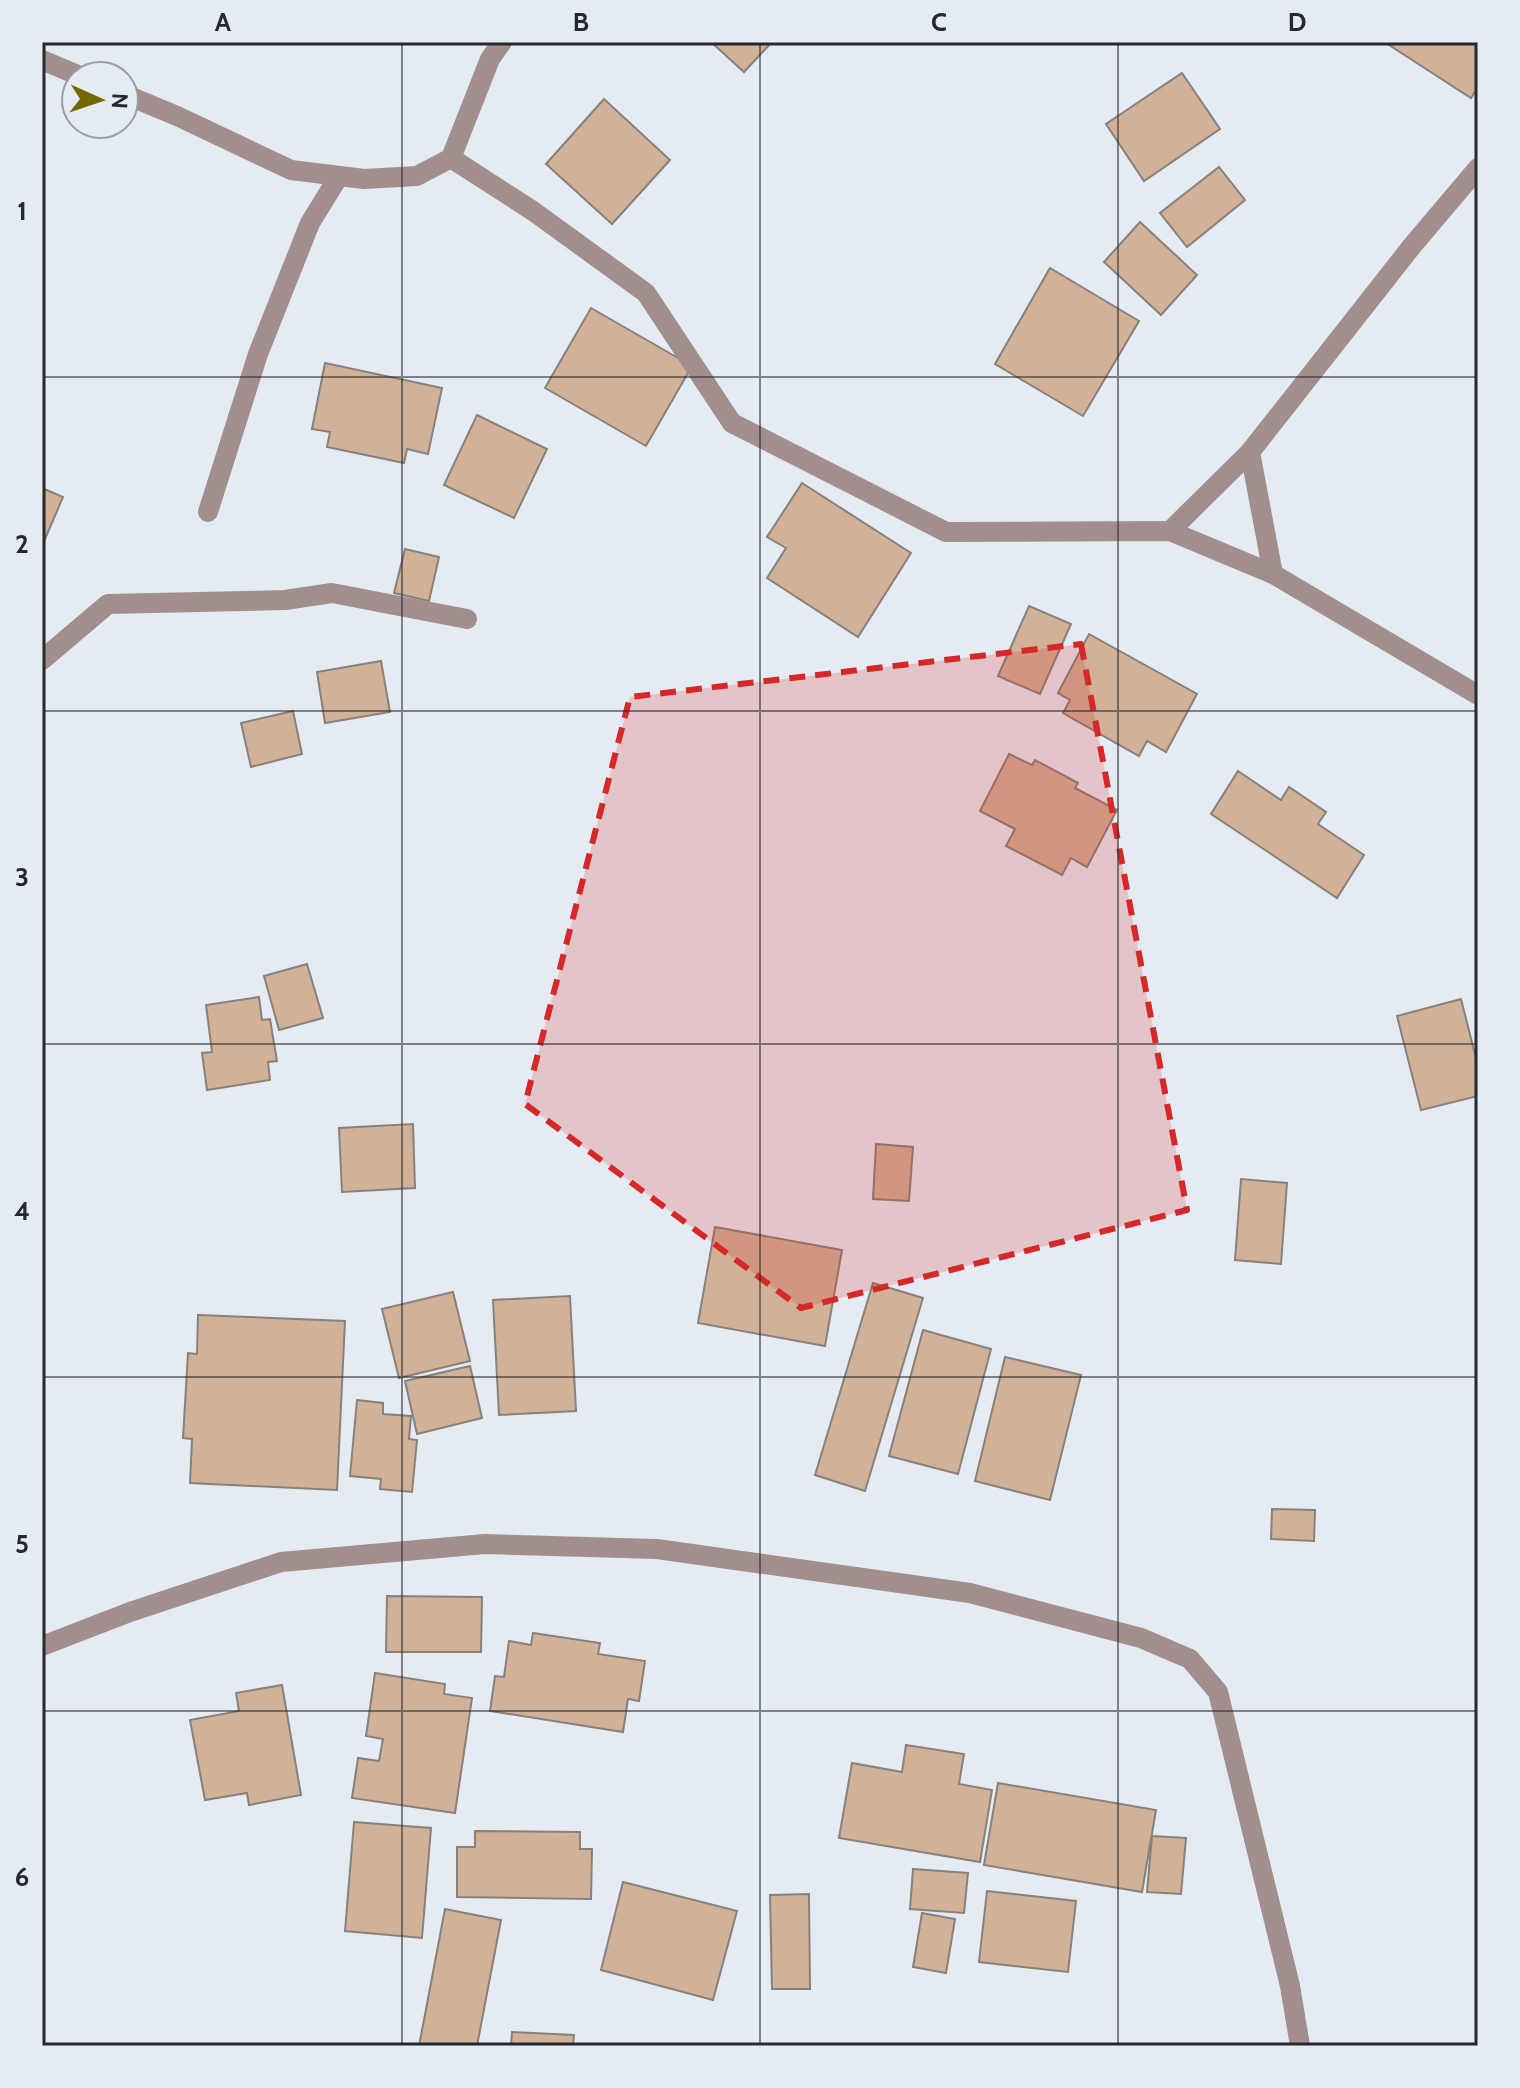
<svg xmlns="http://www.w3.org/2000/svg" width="1520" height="2088" font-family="Cabin,sans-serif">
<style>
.building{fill:#d1b197;stroke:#88817b;stroke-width:2}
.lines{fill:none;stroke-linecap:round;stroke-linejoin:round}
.minor{stroke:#a28e8d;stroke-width:20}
.marked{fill:#d62828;fill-opacity:0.2;stroke:#d62828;stroke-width:6;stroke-dasharray:16 10;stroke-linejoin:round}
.grid{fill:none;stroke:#26282b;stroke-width:2;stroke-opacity:0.55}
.neatline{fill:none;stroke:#26282b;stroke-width:3}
.grid-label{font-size:26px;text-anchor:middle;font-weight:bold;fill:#26282b}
</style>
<rect width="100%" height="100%" fill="#e5ebf2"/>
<g class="building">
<path d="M 711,42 L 772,42 L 744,72 Z"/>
<path d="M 1391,42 L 1478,42 L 1478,87 L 1471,98 L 1389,45 Z"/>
<path d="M 1182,73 L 1220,129 L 1144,181 L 1106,124 Z"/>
<path d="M 604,99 L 670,160 L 612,224 L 546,164 Z"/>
<path d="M 1219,167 L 1245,200 L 1187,247 L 1160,213 Z"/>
<path d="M 1140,222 L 1197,275 L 1161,315 L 1104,262 Z"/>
<path d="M 1050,268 L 1139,321 L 1083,416 L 995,364 Z"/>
<path d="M 591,308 L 692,366 L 646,446 L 545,388 Z"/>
<path d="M 325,363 L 442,388 L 428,454 L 407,449 L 404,463 L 327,447 L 330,432 L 312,429 Z"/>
<path d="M 477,415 L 547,449 L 514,518 L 444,485 Z"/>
<path d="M 802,483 L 911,553 L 858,637 L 767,578 L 786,548 L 767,537 Z"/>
<path d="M 42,488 L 63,497 L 42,546 Z"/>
<path d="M 405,549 L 439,557 L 429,601 L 394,593 Z"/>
<path d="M 1029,606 L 1071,624 L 1040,694 L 998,676 Z"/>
<path d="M 1089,634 L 1197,694 L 1166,752 L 1147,741 L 1139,756 L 1063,713 L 1070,700 L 1058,693 Z"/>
<path d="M 381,661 L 390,712 L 325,723 L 317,672 Z"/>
<path d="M 293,711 L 302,754 L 251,767 L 241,723 Z"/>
<path d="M 1009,754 L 1032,765 L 1035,760 L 1078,783 L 1075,788 L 1117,810 L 1087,867 L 1071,858 L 1062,875 L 1006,846 L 1015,829 L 980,811 Z"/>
<path d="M 1238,771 L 1281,800 L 1289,787 L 1326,812 L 1318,824 L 1364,855 L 1337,898 L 1211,814 Z"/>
<path d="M 307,964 L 323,1018 L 279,1030 L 264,976 Z"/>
<path d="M 259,997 L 262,1020 L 270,1019 L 277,1061 L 268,1062 L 270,1080 L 207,1090 L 202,1053 L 212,1052 L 206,1005 Z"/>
<path d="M 1461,999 L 1478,1066 L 1478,1096 L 1421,1110 L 1397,1016 Z"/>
<path d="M 413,1124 L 415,1188 L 342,1192 L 339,1128 Z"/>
<path d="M 876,1144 L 913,1147 L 909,1201 L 873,1199 Z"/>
<path d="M 1241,1179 L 1287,1183 L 1281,1264 L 1235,1260 Z"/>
<path d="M 715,1227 L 842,1250 L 825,1346 L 698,1323 Z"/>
<path d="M 873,1283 L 923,1298 L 865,1491 L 815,1475 Z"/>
<path d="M 453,1292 L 470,1361 L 399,1378 L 382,1309 Z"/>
<path d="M 570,1296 L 576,1411 L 499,1415 L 493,1300 Z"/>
<path d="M 198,1315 L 345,1321 L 337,1490 L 190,1483 L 192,1439 L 183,1438 L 188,1353 L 197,1354 Z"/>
<path d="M 923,1330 L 991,1349 L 958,1474 L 889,1456 Z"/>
<path d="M 1005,1357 L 1081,1375 L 1050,1500 L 975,1481 Z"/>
<path d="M 470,1366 L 482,1418 L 417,1434 L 405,1381 Z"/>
<path d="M 357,1400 L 383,1403 L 383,1414 L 411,1416 L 409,1439 L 417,1440 L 412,1492 L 380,1489 L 381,1479 L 350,1476 Z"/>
<path d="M 1272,1509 L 1315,1510 L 1314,1541 L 1271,1539 Z"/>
<path d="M 387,1596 L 482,1597 L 481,1652 L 386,1652 Z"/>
<path d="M 533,1633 L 600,1643 L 598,1654 L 645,1661 L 639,1701 L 628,1699 L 623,1732 L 490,1711 L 495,1676 L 504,1677 L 509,1641 L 531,1645 Z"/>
<path d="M 375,1673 L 445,1684 L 444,1694 L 472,1698 L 455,1813 L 352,1798 L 358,1758 L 379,1761 L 383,1739 L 366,1736 Z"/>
<path d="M 282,1685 L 301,1795 L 249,1805 L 247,1793 L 205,1800 L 190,1720 L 239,1711 L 236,1693 Z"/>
<path d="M 906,1745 L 964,1754 L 959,1784 L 992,1790 L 980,1862 L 839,1838 L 852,1763 L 902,1772 Z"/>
<path d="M 998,1783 L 1156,1810 L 1142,1892 L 984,1865 Z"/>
<path d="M 354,1822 L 431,1828 L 422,1938 L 345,1931 Z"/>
<path d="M 475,1831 L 580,1832 L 580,1849 L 592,1849 L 591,1899 L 457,1897 L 457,1847 L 475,1847 Z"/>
<path d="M 1152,1836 L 1186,1838 L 1181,1894 L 1147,1892 Z"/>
<path d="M 913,1869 L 968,1873 L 964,1913 L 910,1909 Z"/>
<path d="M 623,1882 L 737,1911 L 713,2000 L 601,1970 Z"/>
<path d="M 987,1891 L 1076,1901 L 1068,1972 L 979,1962 Z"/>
<path d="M 809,1894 L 810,1989 L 772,1989 L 770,1895 Z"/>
<path d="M 445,1909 L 501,1920 L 477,2046 L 419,2046 Z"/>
<path d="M 922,1913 L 955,1919 L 946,1973 L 913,1967 Z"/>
<path d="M 512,2032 L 574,2035 L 573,2046 L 511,2046 Z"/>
</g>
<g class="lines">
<g class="minor">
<path d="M 42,60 L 80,76"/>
<path d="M 124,94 L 177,116 L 291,170 L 364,179 L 417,176 L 451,158 L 490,59 L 502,42"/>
<path d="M 451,158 L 533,211 L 646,293 L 732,423 L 946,532 L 1170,531 L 1273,574 L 1478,695"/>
<path d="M 1250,452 L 1273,574"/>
<path d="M 208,512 L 258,354 L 310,223 L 339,176"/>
<path d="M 1170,531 L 1250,452 L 1412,246 L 1478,168"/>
<path d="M 42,660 L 108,604 L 285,600 L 332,593 L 467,619"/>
<path d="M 42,1646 L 130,1612 L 281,1562 L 485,1544 L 657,1549 L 970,1593 L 1141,1638 L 1190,1659 L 1218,1692 L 1290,1986 L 1300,2046"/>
</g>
</g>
<path class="marked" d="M 1081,644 L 1187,1210 L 801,1308 L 525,1104 L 630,697 Z"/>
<path class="grid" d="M 402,42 L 402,2046M 760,42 L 760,2046M 1118,42 L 1118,2046M 42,377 L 1478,377M 42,711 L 1478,711M 42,1044 L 1478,1044M 42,1377 L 1478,1377M 42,1711 L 1478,1711"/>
<rect width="1520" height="2088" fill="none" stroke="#e5ebf2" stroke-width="88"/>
<g transform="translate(100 100) rotate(93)"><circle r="38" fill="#e5ebf2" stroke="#999da2" stroke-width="2"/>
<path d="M0-6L14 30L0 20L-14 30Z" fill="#726800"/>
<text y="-12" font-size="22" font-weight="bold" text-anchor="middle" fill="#26282b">N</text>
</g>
<rect x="44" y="44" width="1432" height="2000" class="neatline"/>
<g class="grid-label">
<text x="223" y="31">A</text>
<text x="581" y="31">B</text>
<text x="939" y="31">C</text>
<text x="1297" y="31">D</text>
<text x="22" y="220">1</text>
<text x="22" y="553">2</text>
<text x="22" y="886">3</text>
<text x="22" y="1220">4</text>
<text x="22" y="1553">5</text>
<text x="22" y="1886">6</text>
</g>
</svg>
